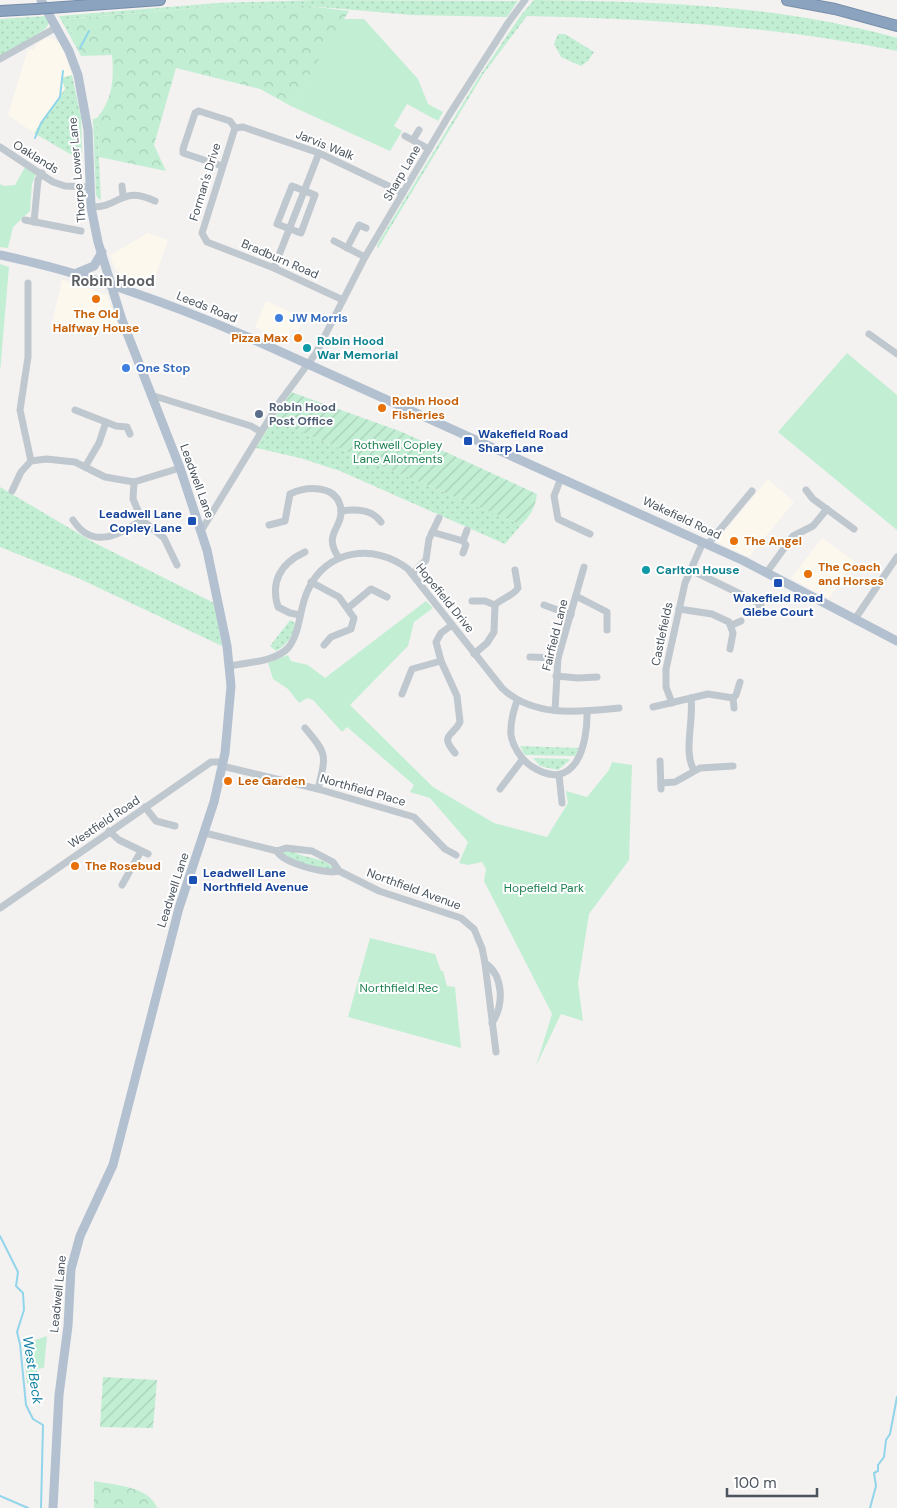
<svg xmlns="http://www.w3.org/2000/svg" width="897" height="1508" font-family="'DM Sans',sans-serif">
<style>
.commercial{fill:#fcf8ed}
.grass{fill:url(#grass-dots)}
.forest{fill:url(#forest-crowns)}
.park{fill:#c2efd4}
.garden{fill:url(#garden-furrows)}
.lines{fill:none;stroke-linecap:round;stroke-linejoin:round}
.stream{stroke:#91d5ea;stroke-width:2}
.highway-casing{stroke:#768eaa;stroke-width:12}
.minor{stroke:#c0c8cf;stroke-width:7}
.major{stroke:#b2c0cf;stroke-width:9}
.highway{stroke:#8ba3be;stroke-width:10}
.highway-bridge-casing{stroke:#768eaa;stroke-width:12;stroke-linecap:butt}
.highway-bridge{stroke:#8ba3be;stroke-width:10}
.food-dot{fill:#e8710a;stroke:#fff;stroke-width:2}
.shop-dot{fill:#3f7fe0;stroke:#fff;stroke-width:2}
.culture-dot{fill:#0f9aa8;stroke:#fff;stroke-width:2}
.service-dot{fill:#5c6f8a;stroke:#fff;stroke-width:2}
.transit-dot{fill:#1a4fb4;stroke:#fff;stroke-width:2}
.labels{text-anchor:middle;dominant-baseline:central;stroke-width:4;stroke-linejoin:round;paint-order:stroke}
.street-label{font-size:12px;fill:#4a545e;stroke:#fff}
.food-label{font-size:12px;font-weight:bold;fill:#c56008;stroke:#fff;text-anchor:start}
.shop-label{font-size:12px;font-weight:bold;fill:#366cbe;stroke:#fff;text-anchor:start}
.culture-label{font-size:12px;font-weight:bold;fill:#0d838f;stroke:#fff;text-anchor:start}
.service-label{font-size:12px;font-weight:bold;fill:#4e5e75;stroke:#fff;text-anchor:start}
.transit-label{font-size:12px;font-weight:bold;fill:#164399;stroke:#fff;text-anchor:start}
.park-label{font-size:12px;fill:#1b7f4f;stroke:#fff}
.water-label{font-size:14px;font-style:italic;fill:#1180a2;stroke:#fff}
.quarter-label{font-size:15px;font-weight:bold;fill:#5e6166;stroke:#fff}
</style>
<defs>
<pattern id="grass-dots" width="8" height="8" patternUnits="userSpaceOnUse" patternTransform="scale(1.25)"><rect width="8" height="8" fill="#c2efd4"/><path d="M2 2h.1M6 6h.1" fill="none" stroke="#a8cfb8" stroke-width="1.8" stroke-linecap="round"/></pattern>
<pattern id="forest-crowns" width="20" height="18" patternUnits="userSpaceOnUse" patternTransform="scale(1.25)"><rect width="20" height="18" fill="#c2efd4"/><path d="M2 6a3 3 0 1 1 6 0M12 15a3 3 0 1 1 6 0" fill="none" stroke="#a8cfb8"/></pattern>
<pattern id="garden-furrows" width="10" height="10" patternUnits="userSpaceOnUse" patternTransform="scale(1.25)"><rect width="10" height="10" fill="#c2efd4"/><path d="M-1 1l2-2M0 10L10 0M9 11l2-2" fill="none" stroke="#a8cfb8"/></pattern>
</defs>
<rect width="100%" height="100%" fill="#f4f1f1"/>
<g class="commercial">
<path d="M 47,38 L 54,39 L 61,44 L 72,75 L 62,78 L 65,89 L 34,133 L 8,115 L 28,49 L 33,50 L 38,43 Z"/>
<path d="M 148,233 L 168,240 L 152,286 L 122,274 L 115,269 L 110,255 Z"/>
<path d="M 62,280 L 107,295 L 121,333 L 52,323 Z"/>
<path d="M 266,301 L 304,318 L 298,331 L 291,329 L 285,341 L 255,327 Z"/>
<path d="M 768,479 L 794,502 L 749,557 L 716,542 Z"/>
<path d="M 822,538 L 854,561 L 829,599 L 791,578 Z"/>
</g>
<g class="grass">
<path d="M 320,0 L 518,1 L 507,17 L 412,15 L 309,6 L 217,6 L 67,19 L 81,56 L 59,16 L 217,3 Z"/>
<path d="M 534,0 C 659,2 775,4 897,38 L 897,51 C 776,26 650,19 527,16 L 484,73 L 378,248 L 377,245 L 479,77 L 521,15 Z"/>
<path d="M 46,16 L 49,23 L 46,28 L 19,48 L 0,57 L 0,19 Z"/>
<path d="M 558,34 L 565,34 L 594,52 L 588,61 L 581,66 L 561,57 L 554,44 Z"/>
<path d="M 72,75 L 81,117 L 82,161 L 34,133 L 65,89 L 62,78 Z"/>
<path d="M 97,118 L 101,201 L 96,195 L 93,119 Z"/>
<path d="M 273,420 L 521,525 L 505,544 L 340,471 L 300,458 L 256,448 Z"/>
<path d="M 0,487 L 93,542 L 214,603 L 222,646 L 80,579 L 0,547 Z"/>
<path d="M 290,620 L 295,623 C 293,636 287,645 276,651 L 270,646 Z"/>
<path d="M 520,746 L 579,748 L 575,756 L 525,755 Z"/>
<path d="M 533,758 L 569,759 L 570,760 L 558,770 L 540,766 Z"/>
<path d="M 283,851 L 293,851 C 303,859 322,856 334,868 L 330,871 L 293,860 L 283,854 Z"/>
</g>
<g class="forest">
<path d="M 217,6 L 309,6 L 349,11 L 291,106 L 260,89 L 176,68 L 154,145 L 166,171 L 99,157 L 97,118 C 113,99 114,78 112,55 L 81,56 L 67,19 Z"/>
<path d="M 94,1481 C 113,1485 150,1486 157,1508 L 94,1508 Z"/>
</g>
<g class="park">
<path d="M 343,19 L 364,19 L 418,79 L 428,104 L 443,112 L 438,121 L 407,104 L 394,126 L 402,131 L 390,151 L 291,106 Z"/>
<path d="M 25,167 L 36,174 L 32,184 L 30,211 L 13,227 L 8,248 L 0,247 L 0,184 L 4,186 L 15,185 Z"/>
<path d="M 0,264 L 9,267 L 0,372 Z"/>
<path d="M 847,353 L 897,395 L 897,530 L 778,432 Z"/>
<path d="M 426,601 L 433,608 L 414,622 L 408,646 L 350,705 L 433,787 L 494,823 L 547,837 L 568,803 L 566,791 L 587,797 L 609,770 L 612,762 L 632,765 L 629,860 L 589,914 L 578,983 L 583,1021 L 561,1014 L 536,1066 L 552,1014 L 484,881 L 486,869 L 482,862 L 468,865 L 459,863 L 468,842 L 430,798 L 410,792 L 414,785 L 347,727 L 342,732 L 313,700 L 307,698 L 299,703 L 288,689 L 273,679 L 268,663 L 288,655 L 291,661 L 308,665 L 325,678 Z"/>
<path d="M 370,938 L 435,954 L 441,971 L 443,971 L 447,986 L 455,987 L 461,1048 L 348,1017 Z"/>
<path d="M 47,1336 L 44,1368 L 37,1369 L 37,1374 L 41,1376 L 38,1386 L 27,1384 L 23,1344 Z"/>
</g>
<g class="garden">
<path d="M 291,392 L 402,432 L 537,494 C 535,508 531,515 521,525 L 273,420 Z"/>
<path d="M 103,1377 L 157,1380 L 153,1428 L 100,1427 Z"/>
</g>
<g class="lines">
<g class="stream">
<path d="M 80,48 L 89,31"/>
<path d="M 35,138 L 41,123 L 60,97 L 63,71"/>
<path d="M 0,1236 L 18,1272 L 16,1286 L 23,1293 L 24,1310 L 17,1332 L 20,1344 L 26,1405 L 33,1419 L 43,1425 L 41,1508"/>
<path d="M 0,1496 L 28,1508"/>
<path d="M 870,1508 L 876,1486 L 874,1473 L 878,1471 L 878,1465 L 884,1457 L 886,1440 L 890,1434 L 897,1397"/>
</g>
<defs>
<g id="highway">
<path d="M 787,0 L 835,9 L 897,26"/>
<path d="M 63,7 L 160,0"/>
<path d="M 0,11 L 36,9"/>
</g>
</defs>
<use href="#highway" class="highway-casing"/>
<g class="minor">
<path d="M 0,59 L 57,27"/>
<path d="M 235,128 L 202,233 L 207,242 L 274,268 L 343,300"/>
<path d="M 235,128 L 243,127 L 319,153 L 403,193"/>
<path d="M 405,136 L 429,149"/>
<path d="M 413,140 L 419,130"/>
<path d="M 0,147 L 53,182 L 65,186 L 90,187"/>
<path d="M 222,166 L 183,153 L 183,149 L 195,113 L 199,111 L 230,121 L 235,128"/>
<path d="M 122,186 L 123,196"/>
<path d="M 292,186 L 315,195 L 301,233 L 277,224 Z"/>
<path d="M 91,207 C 121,208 119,185 155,201"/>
<path d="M 25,220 L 81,231"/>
<path d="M 34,222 L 38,180 L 42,173"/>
<path d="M 334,241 L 365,257"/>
<path d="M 347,248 L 359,225 L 366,228"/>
<path d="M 274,268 L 319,153"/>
<path d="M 28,283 L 28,357 L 20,410 L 31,461"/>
<path d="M 869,334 L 897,354"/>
<path d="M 151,395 L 251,426 L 261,432"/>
<path d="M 75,410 L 116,426 L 127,427 L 130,434"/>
<path d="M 85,467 L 99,443 L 106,422"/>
<path d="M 561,478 L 554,496 L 558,519 L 590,534"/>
<path d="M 134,482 L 133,499 L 142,520 L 164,538 L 177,565"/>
<path d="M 806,490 L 813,499 L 854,529"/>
<path d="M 12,491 L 21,472 L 31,461 L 46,459 L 75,462 L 105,477 L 134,482 L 180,468"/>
<path d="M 341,511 C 356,509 372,509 381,522"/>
<path d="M 73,520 C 92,550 119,535 142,520"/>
<path d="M 269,525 L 285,521 L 290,494 C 307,486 338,484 341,510 C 343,528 322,534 339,558"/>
<path d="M 201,531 L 279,403 L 316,353 L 365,257 L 449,115 L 508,23 L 525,0"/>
<path d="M 432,532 L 463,541"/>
<path d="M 708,544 L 752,491"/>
<path d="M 463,553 L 466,545 L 463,541 L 467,530"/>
<path d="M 691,570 L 761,604 L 757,611"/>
<path d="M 767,572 L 793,536 L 813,526 L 827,509"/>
<path d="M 412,574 L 426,560 L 429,539 L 439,518"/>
<path d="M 311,582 L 339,597 L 354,618 L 351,629 L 331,637 L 324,645"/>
<path d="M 576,596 L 607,612 L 607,630"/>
<path d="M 472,601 L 485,601 L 495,605"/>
<path d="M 544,605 L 571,615"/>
<path d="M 348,608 L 371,589 L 387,597"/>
<path d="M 679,609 L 712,614 L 729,622 L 733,633 L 730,649"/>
<path d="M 300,615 L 290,613 L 278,607 C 270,581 281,563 305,552"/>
<path d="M 855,619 L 897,557"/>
<path d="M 452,625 L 441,633 L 436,642 L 441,661 L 457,696 L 460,722 C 453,737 439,734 455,753"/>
<path d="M 732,625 L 741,621"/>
<path d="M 474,654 L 487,643 L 494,632 L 495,605 C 502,598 513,596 518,588 L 515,570"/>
<path d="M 530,657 L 558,658"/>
<path d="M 230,666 C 248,662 275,662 288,648 C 301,632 299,608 308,590 C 326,549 375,543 408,569 L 502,688 C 533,718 579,712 619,708"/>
<path d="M 556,676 L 578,678 L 597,677"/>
<path d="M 402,694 L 412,669 L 441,661"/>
<path d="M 691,698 C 694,720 683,753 694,770"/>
<path d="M 733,698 L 734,708"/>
<path d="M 517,701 C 513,712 510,723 511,735 C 513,747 521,759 531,766 C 575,795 588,745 587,711"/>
<path d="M 672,703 L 666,687 L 666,669 L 685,583 L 703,542"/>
<path d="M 653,707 L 708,694 L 733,698 L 736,695 L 740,682"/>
<path d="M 555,710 L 558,658 L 584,567"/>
<path d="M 305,728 C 328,755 326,755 318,789"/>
<path d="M 660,761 L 661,789"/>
<path d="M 222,766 L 318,789 L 414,817 L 445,849 L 456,855"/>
<path d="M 559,775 L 562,803"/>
<path d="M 661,783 L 675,782 L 700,768 L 733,766"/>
<path d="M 500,789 L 522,760"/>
<path d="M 145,807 L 156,821 L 175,826"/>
<path d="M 109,831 L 119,840 L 148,854"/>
<path d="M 205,833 L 277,851 L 286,848 L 312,851 L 333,862 L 339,871 L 379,891 L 461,918 L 474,929 L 482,948 L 485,963 C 504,976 504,1005 492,1023"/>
<path d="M 277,851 C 282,863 327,875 339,871"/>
<path d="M 122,885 L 141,851"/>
<path d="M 0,908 L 211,762 L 223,762"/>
<path d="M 485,963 L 496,1052"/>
</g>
<g class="major">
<path d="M 41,0 L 69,51 L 78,75 L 88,130 L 91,207 L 98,242 L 122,320 L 180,468 L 207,550 L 227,646 L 231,686 L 225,753 L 214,802 L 179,908 L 113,1165 L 80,1236 L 71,1269 L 68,1326 L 59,1395 L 53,1508"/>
<path d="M 0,255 C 86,273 169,303 250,338 L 744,561 L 897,641"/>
<path d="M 77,273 L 94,266 L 102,252"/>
</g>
<use href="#highway" class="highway"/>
<defs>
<path id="highway-bridge" d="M 36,9 L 63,7"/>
</defs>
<use href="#highway-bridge" class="highway-bridge-casing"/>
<use href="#highway-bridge" class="highway-bridge"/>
</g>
<g class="food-dot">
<circle cx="96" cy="299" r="5"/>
<circle cx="298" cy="338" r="5"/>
<circle cx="382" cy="408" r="5"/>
<circle cx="734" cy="541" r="5"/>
<circle cx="808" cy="574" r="5"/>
<circle cx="228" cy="781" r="5"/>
<circle cx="75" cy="866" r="5"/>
</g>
<g class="shop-dot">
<circle cx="279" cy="318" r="5"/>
<circle cx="126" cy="368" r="5"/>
</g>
<g class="culture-dot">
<circle cx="307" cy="348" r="5"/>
<circle cx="646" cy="570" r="5"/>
</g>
<circle class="service-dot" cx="259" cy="414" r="5"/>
<g class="transit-dot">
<rect x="463" y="436" width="10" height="10" rx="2.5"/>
<rect x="187" y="516" width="10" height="10" rx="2.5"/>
<rect x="773" y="578" width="10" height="10" rx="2.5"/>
<rect x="188" y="875" width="10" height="10" rx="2.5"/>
</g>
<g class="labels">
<g class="street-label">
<text transform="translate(325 145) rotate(22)">Jarvis Walk</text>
<text transform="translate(36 157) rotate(32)">Oaklands</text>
<text transform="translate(77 170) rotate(-95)">Thorpe Lower Lane</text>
<text transform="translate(402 173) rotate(-60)">Sharp Lane</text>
<text transform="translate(205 182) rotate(-73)">Forman's Drive</text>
<text transform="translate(280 259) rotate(23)">Bradburn Road</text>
<text transform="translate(207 307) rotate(22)">Leeds Road</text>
<text transform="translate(197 481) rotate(70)">Leadwell Lane</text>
<text transform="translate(682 518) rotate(25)">Wakefield Road</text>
<text transform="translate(445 598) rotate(51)">Hopefield Drive</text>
<text transform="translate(662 634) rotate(-78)">Castlefields</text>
<text transform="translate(555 635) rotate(-76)">Fairfield Lane</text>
<text transform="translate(363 790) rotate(16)">Northfield Place</text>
<text transform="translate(104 822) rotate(-34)">Westfield Road</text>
<text transform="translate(414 889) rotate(20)">Northfield Avenue</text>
<text transform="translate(173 890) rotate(-72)">Leadwell Lane</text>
<text transform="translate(58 1294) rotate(-84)">Leadwell Lane</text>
</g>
<g class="food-label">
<text x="96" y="314" text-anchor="middle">The Old<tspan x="96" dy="14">Halfway House</tspan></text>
<text x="288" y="338" text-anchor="end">Pizza Max</text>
<text x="392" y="401">Robin Hood<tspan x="392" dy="14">Fisheries</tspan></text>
<text x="744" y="541">The Angel</text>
<text x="818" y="567">The Coach<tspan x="818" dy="14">and Horses</tspan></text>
<text x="238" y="781">Lee Garden</text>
<text x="85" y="866">The Rosebud</text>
</g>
<g class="shop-label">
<text x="289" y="318">JW Morris</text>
<text x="136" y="368">One Stop</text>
</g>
<g class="culture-label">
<text x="317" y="341">Robin Hood<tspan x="317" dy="14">War Memorial</tspan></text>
<text x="656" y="570">Carlton House</text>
</g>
<g class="service-label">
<text x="269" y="407">Robin Hood<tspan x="269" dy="14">Post Office</tspan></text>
</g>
<g class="transit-label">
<text x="478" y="434">Wakefield Road<tspan x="478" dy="14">Sharp Lane</tspan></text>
<text x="182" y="514" text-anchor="end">Leadwell Lane<tspan x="182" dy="14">Copley Lane</tspan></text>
<text x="778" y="598" text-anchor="middle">Wakefield Road<tspan x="778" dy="14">Glebe Court</tspan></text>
<text x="203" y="873">Leadwell Lane<tspan x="203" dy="14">Northfield Avenue</tspan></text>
</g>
<g class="park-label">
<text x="398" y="445">Rothwell Copley<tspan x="398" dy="14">Lane Allotments</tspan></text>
<text x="544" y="888">Hopefield Park</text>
<text x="399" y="988">Northfield Rec</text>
</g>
<g class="water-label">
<text transform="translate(33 1370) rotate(81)">West Beck</text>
</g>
<g class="quarter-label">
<text x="113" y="281">Robin Hood</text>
</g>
</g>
<path d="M727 1488v8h90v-8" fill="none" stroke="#4a545e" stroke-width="2.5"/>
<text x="734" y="1488" font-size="15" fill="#4a545e" stroke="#ffffff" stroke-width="4" paint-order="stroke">100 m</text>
</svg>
